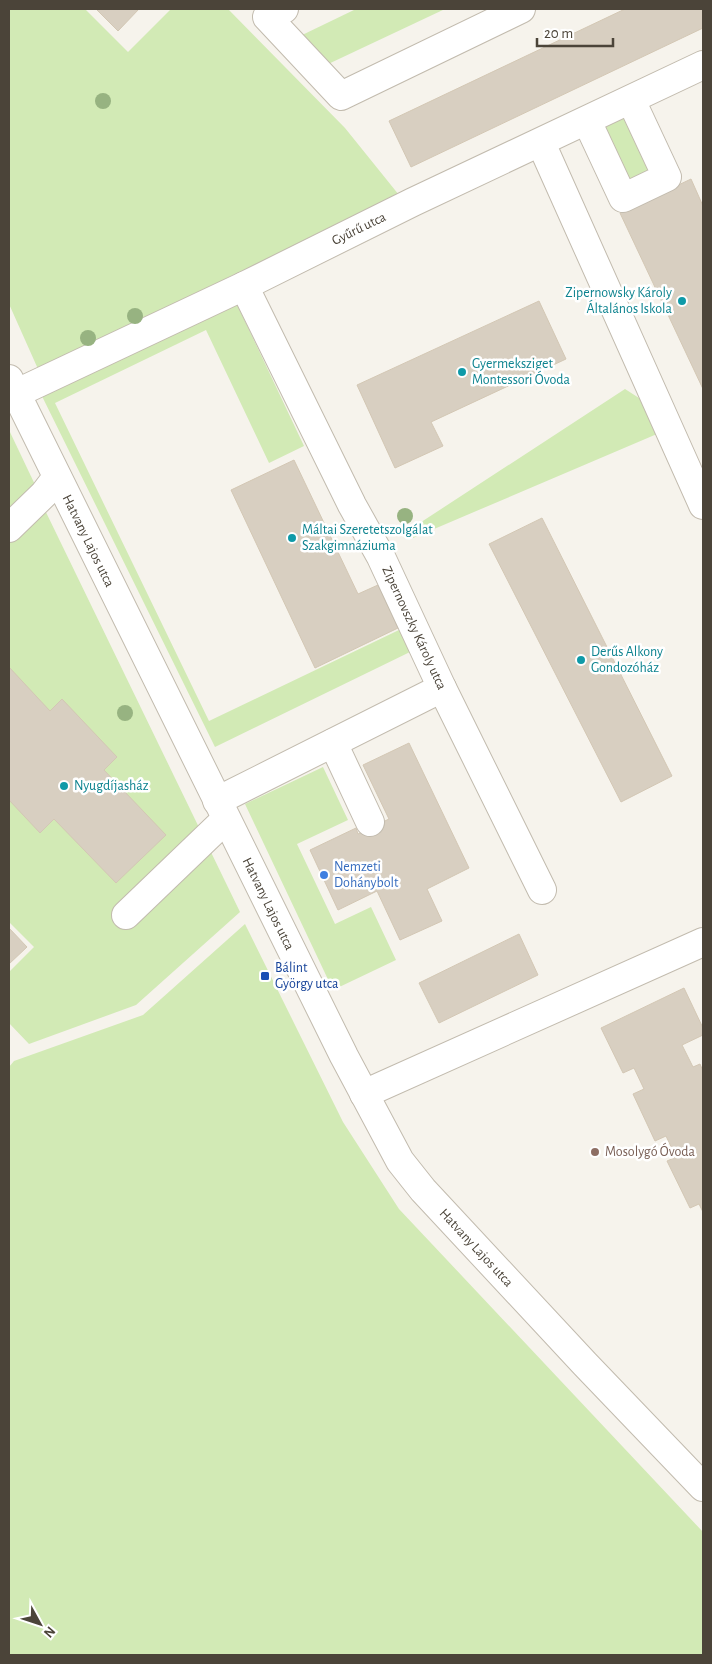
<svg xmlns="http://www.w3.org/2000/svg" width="712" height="1664" font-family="'Alegreya Sans',sans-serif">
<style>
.green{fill:#d2eab5}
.building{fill:#d8cfc1;stroke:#d3c7b4}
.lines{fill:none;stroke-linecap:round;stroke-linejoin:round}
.minor-casing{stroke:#c2bbae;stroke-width:30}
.minor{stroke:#fff;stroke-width:28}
.tree{fill:#97b381}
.culture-dot{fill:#0f9aa8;stroke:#fff;stroke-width:2}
.shop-dot{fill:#3f7fe0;stroke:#fff;stroke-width:2}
.transit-dot{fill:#1a4fb4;stroke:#fff;stroke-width:2}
.education-dot{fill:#8d6e63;stroke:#fff;stroke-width:2}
.labels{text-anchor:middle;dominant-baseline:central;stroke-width:5;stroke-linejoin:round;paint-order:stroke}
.street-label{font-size:14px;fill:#4b4439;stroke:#fff}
.culture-label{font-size:14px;fill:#0d838f;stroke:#fff;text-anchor:start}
.shop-label{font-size:14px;fill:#366cbe;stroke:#fff;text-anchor:start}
.transit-label{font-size:14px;fill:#164399;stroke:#fff;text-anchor:start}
.education-label{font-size:14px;fill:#785e54;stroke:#fff;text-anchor:start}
</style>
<rect width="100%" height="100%" fill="#f6f3ec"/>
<g class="green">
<path d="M 9,9 L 85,9 L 128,52 L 171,9 L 228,9 L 345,128 L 399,195 L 38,369 L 9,304 Z"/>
<path d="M 356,9 L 445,9 L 324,66 L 298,37 Z"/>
<path d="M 629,105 L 660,171 L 624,188 L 593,122 Z"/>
<path d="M 233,296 L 304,446 L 269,463 L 206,330 L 55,403 L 209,721 L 399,630 L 410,652 L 215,747 L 36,384 Z"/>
<path d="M 625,389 L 639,398 L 651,401 L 664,431 L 413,538 L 409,530 Z"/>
<path d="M 9,430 L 38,491 L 9,518 Z"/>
<path d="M 42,504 L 240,912 L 136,1005 L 29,1044 L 9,1023 L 9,972 L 34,947 L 9,922 L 9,535 Z"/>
<path d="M 323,767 L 348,820 L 297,844 L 335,924 L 371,907 L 396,960 L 333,990 L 245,804 Z"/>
<path d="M 245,924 L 343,1122 L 399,1209 L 703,1532 L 703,1655 L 9,1655 L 9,1067 L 14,1061 L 143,1015 Z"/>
</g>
<g class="building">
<path d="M 96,9 L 139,9 L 118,31 Z"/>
<path d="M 625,9 L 703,9 L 703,28 L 411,167 L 389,121 Z"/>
<path d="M 691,179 L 703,206 L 703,389 L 620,213 Z"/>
<path d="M 539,301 L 566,359 L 431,422 L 443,446 L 395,468 L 357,385 Z"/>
<path d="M 294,460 L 358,594 L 378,585 L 398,628 L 315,668 L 231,490 Z"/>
<path d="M 542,518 L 672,776 L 621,802 L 489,544 Z"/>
<path d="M 9,667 L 50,711 L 62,699 L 117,757 L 104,770 L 166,835 L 116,883 L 54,819 L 40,833 L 9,800 Z"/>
<path d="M 409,743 L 469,868 L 427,889 L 442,921 L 400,940 L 377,891 L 338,910 L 310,850 L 356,828 L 358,834 L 389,819 L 363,765 Z"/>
<path d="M 9,928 L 27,947 L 9,964 Z"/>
<path d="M 519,934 L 538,975 L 439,1023 L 419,983 Z"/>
<path d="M 684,988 L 703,1028 L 703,1035 L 682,1045 L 693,1067 L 700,1064 L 703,1071 L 703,1212 L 699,1204 L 690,1208 L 667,1161 L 676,1157 L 666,1136 L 655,1141 L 633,1094 L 644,1089 L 634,1068 L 623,1073 L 601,1028 Z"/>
</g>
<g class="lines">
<defs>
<g id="minor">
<path d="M 284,9 L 267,17 L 341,96 L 521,9"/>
<path d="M 587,121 L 623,198 L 667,177 L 631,100"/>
<path d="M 541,143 L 703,505"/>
<path d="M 244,286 L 352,505 L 381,557 L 442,688 L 542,890"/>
<path d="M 9,379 L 344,1056 L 400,1161 L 423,1190 L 585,1364 L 703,1487"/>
<path d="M 15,394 L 244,286 L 413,202 L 703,65"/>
<path d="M 9,528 L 44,494 L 57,477"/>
<path d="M 333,743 L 370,822"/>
<path d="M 217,801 L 442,688"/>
<path d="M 126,915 L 226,819"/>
<path d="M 364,1094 L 703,942"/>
</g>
</defs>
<use href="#minor" class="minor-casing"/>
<use href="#minor" class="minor"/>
</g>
<g class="tree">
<circle cx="103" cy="101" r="8"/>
<circle cx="135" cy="316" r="8"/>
<circle cx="88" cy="338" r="8"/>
<circle cx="405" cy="516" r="8"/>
<circle cx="125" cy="713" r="8"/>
</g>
<g class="culture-dot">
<circle cx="682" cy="301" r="5"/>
<circle cx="462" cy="372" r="5"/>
<circle cx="292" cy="538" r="5"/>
<circle cx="581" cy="660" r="5"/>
<circle cx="64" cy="786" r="5"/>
</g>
<circle class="shop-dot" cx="324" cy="875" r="5"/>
<rect class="transit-dot" x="260" y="971" width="10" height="10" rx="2.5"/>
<circle class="education-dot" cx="595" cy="1152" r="5"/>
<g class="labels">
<g class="street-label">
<text transform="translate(359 229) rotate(-26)">Gyűrű utca</text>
<text transform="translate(88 541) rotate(64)">Hatvany Lajos utca</text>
<text transform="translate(414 628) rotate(65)">Zipernovszky Károly utca</text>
<text transform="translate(268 904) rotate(64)">Hatvany Lajos utca</text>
<text transform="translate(476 1248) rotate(47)">Hatvany Lajos utca</text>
</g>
<g class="culture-label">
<text x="672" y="293" text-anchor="end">Zipernowsky Károly<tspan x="672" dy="16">Általános Iskola</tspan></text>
<text x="472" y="364">Gyermeksziget<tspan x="472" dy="16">Montessori Óvoda</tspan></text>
<text x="302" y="530">Máltai Szeretetszolgálat<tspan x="302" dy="16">Szakgimnáziuma</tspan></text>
<text x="591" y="652">Derűs Alkony<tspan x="591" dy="16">Gondozóház</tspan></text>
<text x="74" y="786">Nyugdíjasház</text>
</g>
<g class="shop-label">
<text x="334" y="867">Nemzeti<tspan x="334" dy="16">Dohánybolt</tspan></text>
</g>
<g class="transit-label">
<text x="275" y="968">Bálint<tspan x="275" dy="16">György utca</tspan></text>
</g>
<g class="education-label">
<text x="605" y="1152">Mosolygó Óvoda</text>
</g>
</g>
<rect width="712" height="1664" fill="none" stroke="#4b4439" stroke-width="20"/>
<g transform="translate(40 1624) rotate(130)" stroke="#ffffff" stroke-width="4" paint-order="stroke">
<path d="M0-4L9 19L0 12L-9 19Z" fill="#4b4439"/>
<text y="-8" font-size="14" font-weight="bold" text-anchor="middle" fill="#4b4439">N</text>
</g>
<path d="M537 38v8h76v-8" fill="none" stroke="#4b4439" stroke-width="2.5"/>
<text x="544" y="38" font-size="15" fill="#4b4439" stroke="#ffffff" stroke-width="4" paint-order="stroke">20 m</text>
</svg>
